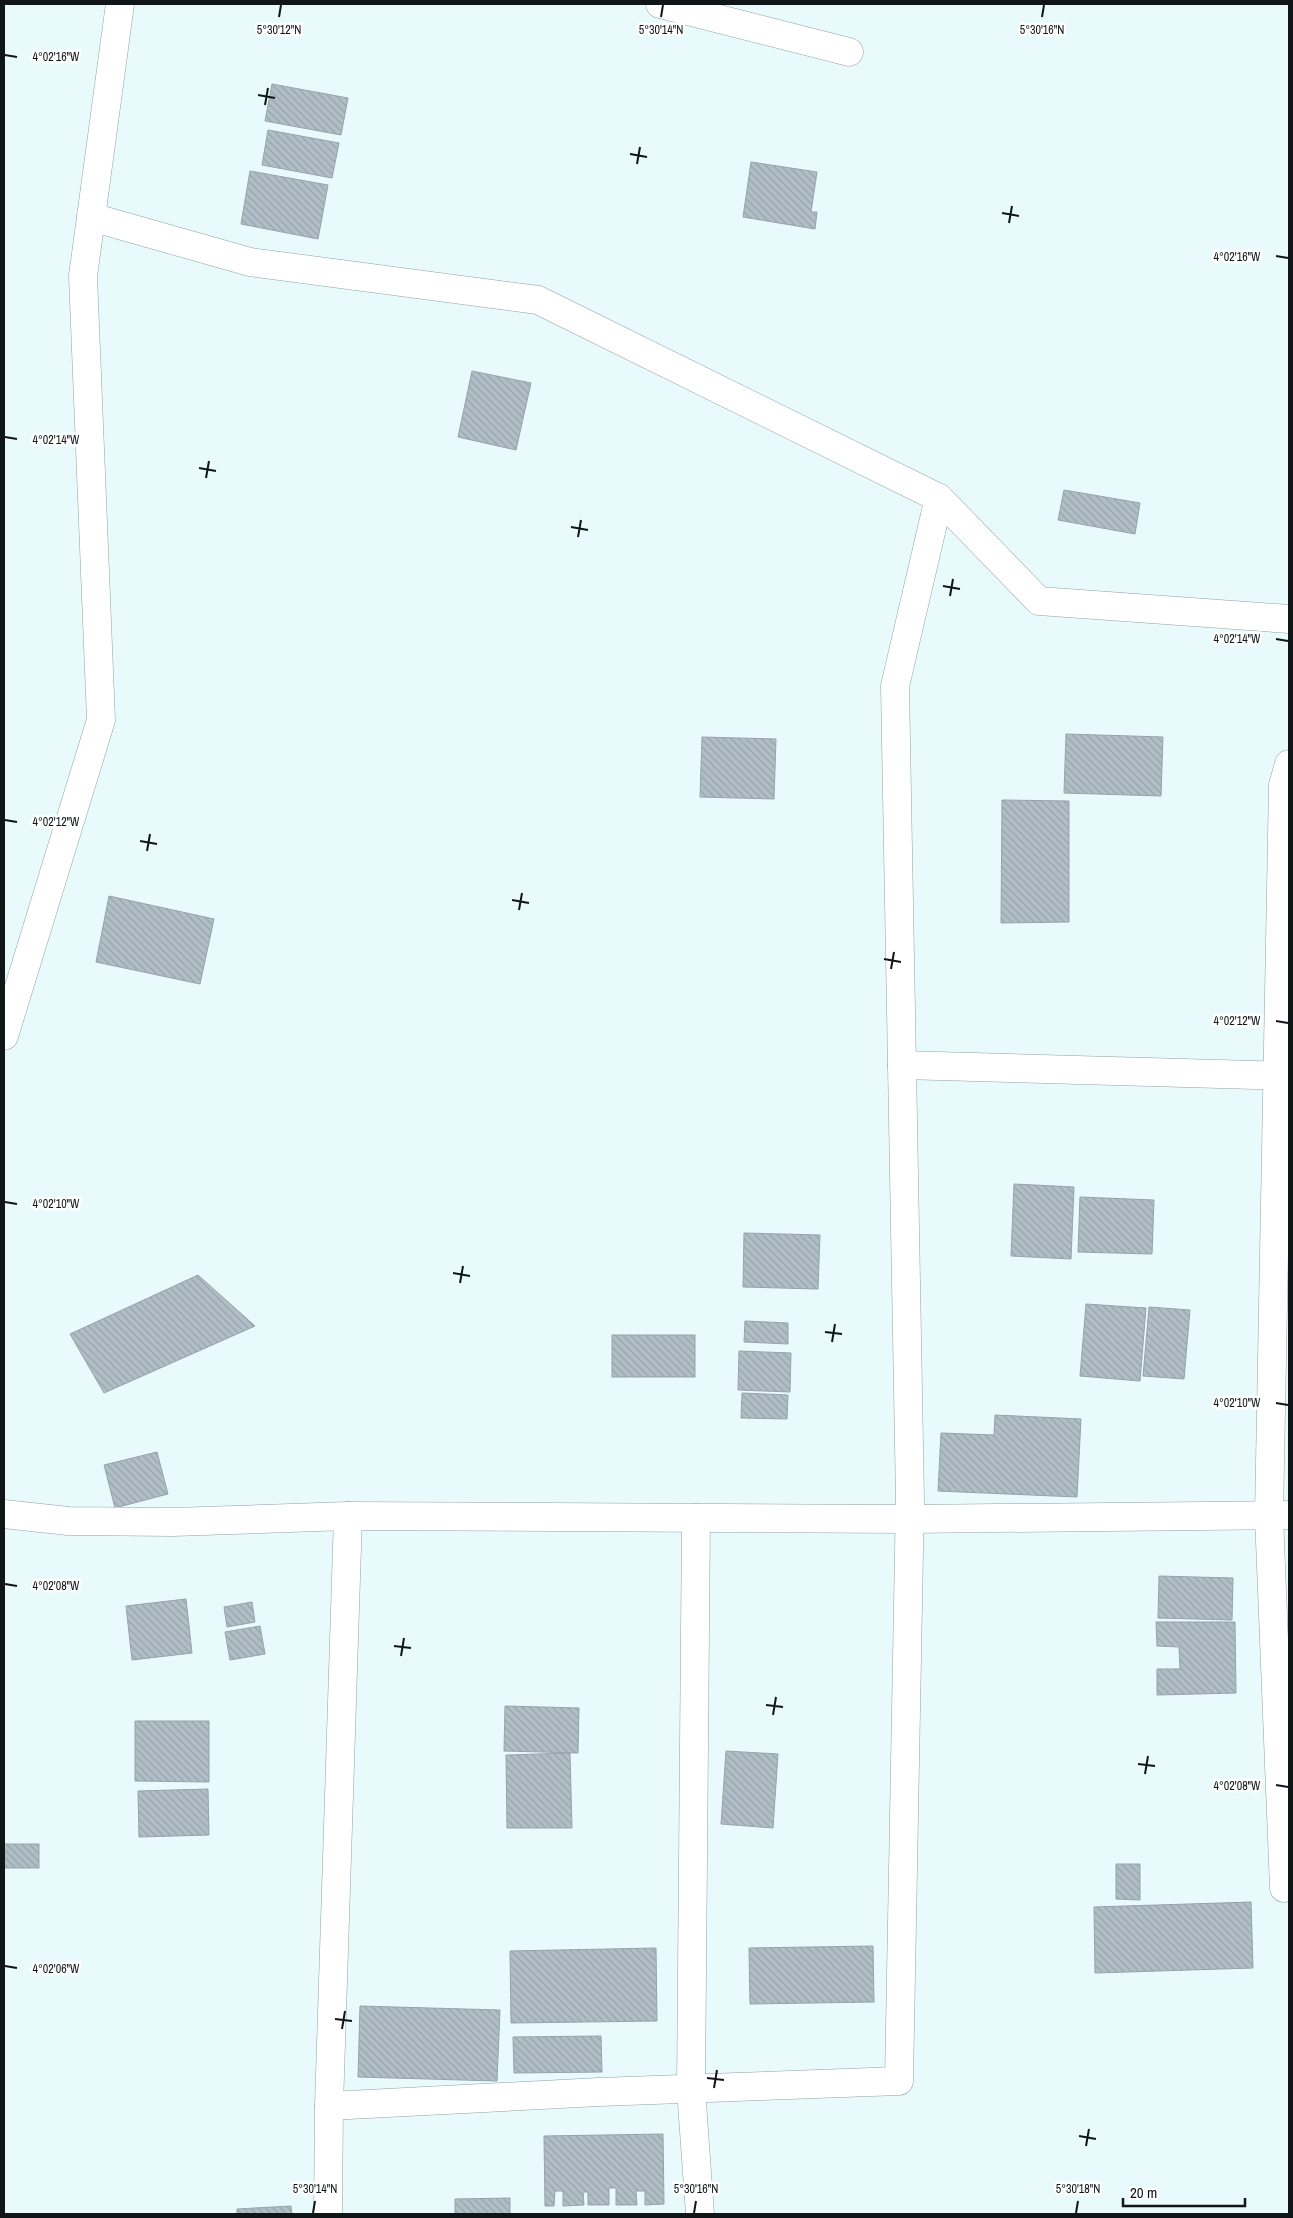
<svg xmlns="http://www.w3.org/2000/svg" width="1293" height="2218" font-family="'Archivo Narrow',sans-serif">
<style>
.building{fill:url(#building-back-hatch);stroke:#96a3ab}
.lines{fill:none;stroke-linecap:round;stroke-linejoin:round}
.minor-casing{stroke:#92a2a3;stroke-width:29}
.minor{stroke:#fff;stroke-width:28}
.ticks{fill:none;stroke:#101617;stroke-width:2}
.ticks-label{font-size:12px;text-anchor:middle;fill:#101617;stroke:#fff;stroke-width:5;stroke-linejoin:round;paint-order:stroke}
</style>
<defs>
<pattern id="building-back-hatch" width="6" height="6" patternUnits="userSpaceOnUse" patternTransform="scale(1.25)"><rect width="6" height="6" fill="#b0bec6"/><path d="M-1 5l2 2M0 0l6 6M5-1l2 2" fill="none" stroke="#96a3a9"/></pattern>
</defs>
<rect width="100%" height="100%" fill="#e8fafb"/>
<g class="building">
<path d="M 272,84 L 348,98 L 341,135 L 265,121 Z"/>
<path d="M 268,130 L 339,143 L 332,178 L 262,165 Z"/>
<path d="M 751,162 L 817,172 L 811,212 L 817,212 L 815,229 L 743,217 Z"/>
<path d="M 250,171 L 328,185 L 318,239 L 241,224 Z"/>
<path d="M 472,371 L 531,383 L 516,450 L 458,437 Z"/>
<path d="M 1064,490 L 1140,503 L 1135,534 L 1058,520 Z"/>
<path d="M 1066,734 L 1163,737 L 1161,796 L 1064,793 Z"/>
<path d="M 702,737 L 776,739 L 774,799 L 700,797 Z"/>
<path d="M 1002,800 L 1069,801 L 1069,922 L 1001,923 Z"/>
<path d="M 109,896 L 214,919 L 200,984 L 96,962 Z"/>
<path d="M 1014,1184 L 1074,1187 L 1071,1259 L 1011,1256 Z"/>
<path d="M 1080,1197 L 1154,1200 L 1152,1254 L 1078,1252 Z"/>
<path d="M 744,1233 L 820,1235 L 818,1289 L 743,1287 Z"/>
<path d="M 198,1275 L 255,1326 L 104,1393 L 70,1334 Z"/>
<path d="M 1086,1304 L 1146,1308 L 1140,1381 L 1080,1376 Z"/>
<path d="M 1149,1307 L 1190,1310 L 1184,1379 L 1143,1376 Z"/>
<path d="M 745,1321 L 788,1323 L 788,1344 L 744,1342 Z"/>
<rect x="612" y="1335" width="83" height="42"/>
<path d="M 739,1351 L 791,1353 L 790,1392 L 738,1390 Z"/>
<path d="M 742,1393 L 788,1395 L 787,1419 L 741,1418 Z"/>
<path d="M 995,1415 L 1081,1419 L 1077,1497 L 938,1491 L 941,1433 L 994,1435 Z"/>
<path d="M 157,1452 L 168,1494 L 115,1508 L 104,1465 Z"/>
<path d="M 1159,1576 L 1233,1578 L 1232,1620 L 1158,1618 Z"/>
<path d="M 186,1599 L 192,1653 L 132,1660 L 126,1606 Z"/>
<path d="M 252,1602 L 255,1622 L 227,1627 L 224,1607 Z"/>
<path d="M 1156,1622 L 1235,1622 L 1236,1693 L 1157,1695 L 1157,1669 L 1180,1669 L 1179,1647 L 1157,1646 Z"/>
<path d="M 260,1626 L 265,1654 L 230,1660 L 225,1632 Z"/>
<path d="M 505,1706 L 579,1708 L 578,1753 L 504,1751 Z"/>
<path d="M 135,1721 L 209,1721 L 209,1782 L 135,1781 Z"/>
<path d="M 726,1751 L 778,1754 L 773,1828 L 721,1824 Z"/>
<path d="M 570,1753 L 572,1828 L 507,1828 L 506,1755 Z"/>
<path d="M 208,1789 L 209,1835 L 139,1837 L 138,1791 Z"/>
<rect x="4" y="1844" width="35" height="24"/>
<path d="M 1116,1864 L 1140,1864 L 1140,1900 L 1116,1899 Z"/>
<path d="M 1251,1902 L 1253,1968 L 1095,1973 L 1094,1907 Z"/>
<path d="M 873,1946 L 874,2002 L 750,2004 L 749,1948 Z"/>
<path d="M 656,1948 L 657,2021 L 511,2023 L 510,1951 Z"/>
<path d="M 360,2006 L 500,2010 L 497,2081 L 358,2077 Z"/>
<path d="M 601,2036 L 602,2072 L 514,2073 L 513,2037 Z"/>
<path d="M 663,2134 L 664,2204 L 645,2205 L 645,2191 L 636,2191 L 637,2205 L 616,2205 L 616,2188 L 609,2188 L 609,2205 L 588,2205 L 588,2192 L 583,2192 L 584,2205 L 563,2206 L 563,2191 L 555,2191 L 554,2206 L 545,2206 L 544,2136 Z"/>
<path d="M 510,2198 L 510,2214 L 455,2214 L 455,2199 Z"/>
<path d="M 291,2206 L 292,2214 L 237,2214 L 237,2209 Z"/>
</g>
<g class="lines">
<defs>
<g id="minor">
<path d="M 660,4 L 849,52"/>
<path d="M 91,217 L 250,262 L 538,300 L 939,498 L 1039,601 L 1289,619"/>
<path d="M 4,1036 L 101,720 L 83,276 L 120,4"/>
<path d="M 902,1065 L 1289,1076"/>
<path d="M 4,1514 L 68,1521 L 173,1522 L 348,1516 L 910,1519 L 1289,1515"/>
<path d="M 696,1518 L 691,2089 L 700,2214"/>
<path d="M 1284,1888 L 1269,1516 L 1283,785 L 1289,764"/>
<path d="M 329,2106 L 599,2092 L 899,2081 L 910,1499 L 895,686 L 939,498"/>
<path d="M 328,2214 L 329,2106 L 348,1516"/>
</g>
</defs>
<use href="#minor" class="minor-casing"/>
<use href="#minor" class="minor"/>
</g>
<path class="ticks" d="M 279,17 L 281,5M 661,17 L 663,5M 1042,17 L 1044,5M 5,55 L 17,57M 258,95 L 275,98M 265,105 L 268,88M 630,154 L 647,157M 637,164 L 640,147M 1002,213 L 1019,216M 1009,223 L 1012,206M 1276,256 L 1288,258M 5,437 L 17,439M 199,468 L 216,471M 206,478 L 209,461M 571,527 L 588,530M 578,537 L 581,520M 943,586 L 960,589M 950,596 L 953,579M 1276,639 L 1288,641M 5,820 L 17,822M 140,841 L 157,844M 147,851 L 150,834M 512,900 L 529,903M 519,910 L 522,893M 884,959 L 901,962M 891,969 L 894,952M 1276,1021 L 1288,1023M 5,1202 L 17,1204M 453,1273 L 470,1276M 460,1283 L 463,1266M 825,1332 L 842,1334M 832,1342 L 835,1324M 1276,1403 L 1288,1405M 5,1584 L 17,1586M 394,1646 L 411,1648M 401,1656 L 404,1638M 766,1705 L 783,1707M 773,1715 L 776,1697M 1138,1764 L 1155,1766M 1145,1774 L 1148,1756M 1276,1785 L 1288,1787M 5,1966 L 17,1968M 335,2019 L 352,2021M 342,2029 L 345,2011M 707,2078 L 724,2080M 714,2088 L 717,2070M 1079,2136 L 1096,2139M 1086,2146 L 1089,2129M 313,2213 L 315,2201M 694,2213 L 696,2201M 1076,2213 L 1078,2201"/>
<g class="ticks-label">
<text x="279" y="34">5°30'12"N</text>
<text x="661" y="34">5°30'14"N</text>
<text x="1042" y="34">5°30'16"N</text>
<text x="56" y="61">4°02'16"W</text>
<text x="1237" y="261">4°02'16"W</text>
<text x="56" y="444">4°02'14"W</text>
<text x="1237" y="643">4°02'14"W</text>
<text x="56" y="826">4°02'12"W</text>
<text x="1237" y="1025">4°02'12"W</text>
<text x="56" y="1208">4°02'10"W</text>
<text x="1237" y="1407">4°02'10"W</text>
<text x="56" y="1590">4°02'08"W</text>
<text x="1237" y="1790">4°02'08"W</text>
<text x="56" y="1973">4°02'06"W</text>
<text x="315" y="2193">5°30'14"N</text>
<text x="696" y="2193">5°30'16"N</text>
<text x="1078" y="2193">5°30'18"N</text>
</g>
<rect width="1293" height="2218" fill="none" stroke="#101617" stroke-width="10"/>
<path d="M1123 2198v8h122v-8" fill="none" stroke="#101617" stroke-width="2.5"/>
<text x="1130" y="2198" font-size="15" fill="#101617" stroke="#ffffff" stroke-width="4" paint-order="stroke">20 m</text>
</svg>
